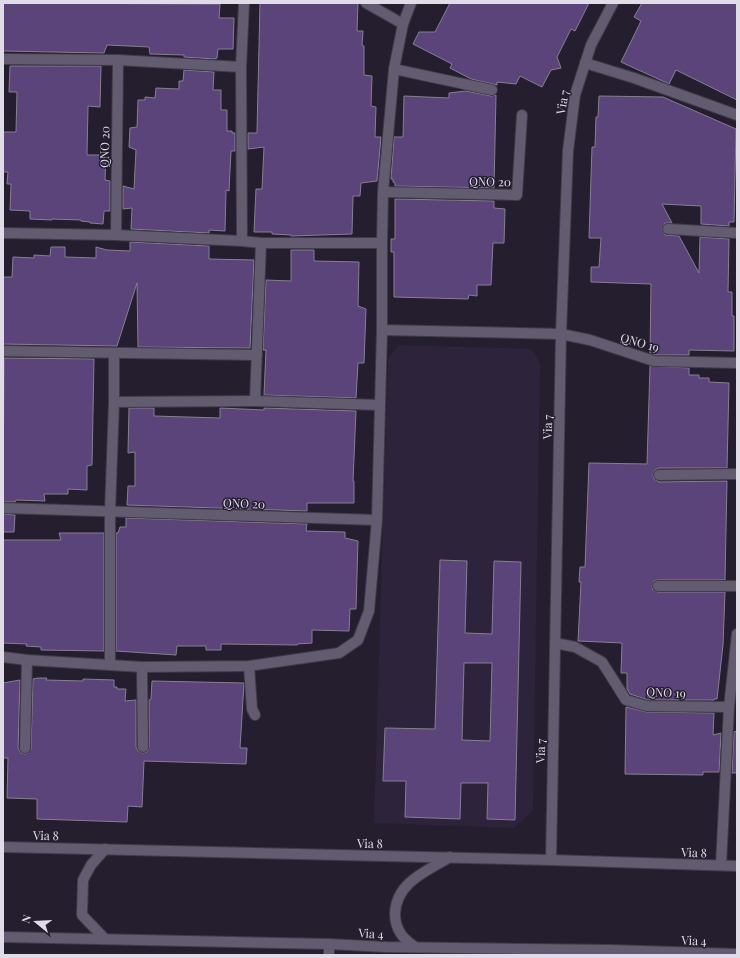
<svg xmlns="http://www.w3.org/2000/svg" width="740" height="958" font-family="'Playfair Display',serif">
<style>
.built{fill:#2d243b}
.building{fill:#5b447a;stroke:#867f93;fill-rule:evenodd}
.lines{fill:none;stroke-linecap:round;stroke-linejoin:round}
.minor-casing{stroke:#403b48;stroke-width:12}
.secondary-casing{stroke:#403b48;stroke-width:12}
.minor{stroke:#635b6f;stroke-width:10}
.secondary{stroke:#635b6f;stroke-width:10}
.labels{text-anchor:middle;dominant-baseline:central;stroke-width:3;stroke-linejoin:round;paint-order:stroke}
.street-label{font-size:12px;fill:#e0dce7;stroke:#251e2f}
</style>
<rect width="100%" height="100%" fill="#251e2f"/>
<path class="built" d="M 399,345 L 532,349 L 540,364 L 533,810 L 514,828 L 374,823 L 388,359 Z"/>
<g class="building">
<path d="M 3,3 L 220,4 L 219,18 L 234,18 L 233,49 L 218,49 L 217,58 L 214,59 L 184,57 L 184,55 L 150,54 L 149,47 L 107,45 L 104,53 L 3,51 Z"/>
<path d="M 260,3 L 358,3 L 357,31 L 363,31 L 362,45 L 364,46 L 364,75 L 372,76 L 371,106 L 376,107 L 375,137 L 381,137 L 377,181 L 361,183 L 360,196 L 353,196 L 352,234 L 291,236 L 291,235 L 272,234 L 272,232 L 254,232 L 256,189 L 262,189 L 264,147 L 248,149 L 248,133 L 257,133 L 257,131 Z"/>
<path d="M 450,3 L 589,3 L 575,31 L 571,29 L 557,57 L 561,68 L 551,70 L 542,87 L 520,76 L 516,84 L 497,82 L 497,85 L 471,79 L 450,68 L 452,64 L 413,44 L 419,32 L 435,32 Z"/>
<path d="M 642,3 L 737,3 L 737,100 L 676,70 L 669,84 L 621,62 L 641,21 L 634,17 Z"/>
<path d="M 10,66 L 101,66 L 100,107 L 88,106 L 87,155 L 106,155 L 105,180 L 110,181 L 110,211 L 104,211 L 103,224 L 90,223 L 90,222 L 81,221 L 81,220 L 52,219 L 52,220 L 30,219 L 30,211 L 10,210 L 11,184 L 7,184 L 8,172 L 3,172 L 3,132 L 16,132 L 17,92 L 9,92 Z"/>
<path d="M 184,70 L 214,72 L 213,90 L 221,90 L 221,110 L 227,110 L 227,131 L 232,131 L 232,133 L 235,133 L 235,151 L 231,151 L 229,191 L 226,190 L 225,231 L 209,230 L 209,233 L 131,229 L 132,208 L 123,209 L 123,186 L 134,189 L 136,150 L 129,147 L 130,128 L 137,127 L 138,100 L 145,100 L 145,97 L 155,98 L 156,88 L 179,89 L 179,81 L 183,81 Z"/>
<path d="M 466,91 L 491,96 L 496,95 L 494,188 L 395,186 L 395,183 L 393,182 L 393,179 L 391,179 L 394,137 L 403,137 L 404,96 L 449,98 L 449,93 Z"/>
<path d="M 599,96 L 663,97 L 736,129 L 734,222 L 729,222 L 729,226 L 701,224 L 701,206 L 662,204 L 672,223 L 665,223 L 662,229 L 665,235 L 679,236 L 699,273 L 700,237 L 729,239 L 728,292 L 732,292 L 732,316 L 734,316 L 734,351 L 689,350 L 689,355 L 655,355 L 650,353 L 651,284 L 591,282 L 591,267 L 599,267 L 601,238 L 589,238 L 592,147 L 595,147 L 596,117 L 598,117 Z"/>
<path d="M 395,199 L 494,201 L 494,208 L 505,209 L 504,243 L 493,243 L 491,285 L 477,285 L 477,296 L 469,295 L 468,299 L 394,297 L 394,252 L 391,252 L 391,239 L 395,239 Z"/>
<path d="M 130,242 L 209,246 L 209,259 L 254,260 L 250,348 L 138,347 L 137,283 L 117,346 L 3,344 L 3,277 L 12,277 L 13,257 L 34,258 L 34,255 L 50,256 L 51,247 L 65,247 L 65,257 L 96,258 L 96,247 L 107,250 L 130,251 Z"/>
<path d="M 291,250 L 314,250 L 314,261 L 359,262 L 358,306 L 366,309 L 364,363 L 358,363 L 356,398 L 264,395 L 266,350 L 263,350 L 266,280 L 291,281 Z"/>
<path d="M 4,358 L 94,359 L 92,465 L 87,466 L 87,490 L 68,489 L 68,494 L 44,494 L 45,501 L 16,500 L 15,502 L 3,502 Z"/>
<path d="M 650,366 L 689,368 L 689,375 L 699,375 L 699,378 L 709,378 L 709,382 L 729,383 L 727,468 L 659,468 L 655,470 L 653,475 L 654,479 L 659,482 L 727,481 L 725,580 L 658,580 L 654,581 L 652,586 L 653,590 L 658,592 L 725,592 L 723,645 L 717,699 L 714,699 L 714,700 L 648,700 L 630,694 L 627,689 L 627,673 L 621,673 L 622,643 L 578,641 L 581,582 L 579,582 L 580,567 L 585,567 L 589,463 L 647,464 Z"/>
<path d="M 129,408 L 154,408 L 154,416 L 220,418 L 220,408 L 264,410 L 264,408 L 356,411 L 353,481 L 354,481 L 354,503 L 307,503 L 307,511 L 127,505 L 128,486 L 135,486 L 135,452 L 128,453 Z"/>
<path d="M 3,514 L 15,515 L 14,532 L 3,532 Z"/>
<path d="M 126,518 L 307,524 L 306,531 L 345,532 L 345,538 L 358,541 L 356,609 L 350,609 L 349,631 L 312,630 L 312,643 L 297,644 L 297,645 L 221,644 L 221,650 L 206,650 L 206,646 L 177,646 L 176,655 L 116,651 L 116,533 L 118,533 L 120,527 L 126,527 Z"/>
<path d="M 59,533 L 104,533 L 104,651 L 41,650 L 41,647 L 26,646 L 27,644 L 3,643 L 3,540 L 61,540 Z"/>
<path d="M 440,560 L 467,561 L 465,633 L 492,634 L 494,561 L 521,562 L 515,820 L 487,819 L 488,783 L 461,783 L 460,819 L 405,817 L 406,781 L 383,781 L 385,728 L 435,729 ZM 464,663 L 492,663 L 490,741 L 462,740 Z"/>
<path d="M 38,678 L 47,678 L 46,680 L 83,681 L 83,679 L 114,680 L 114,687 L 117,687 L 117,689 L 126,689 L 125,701 L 136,700 L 136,747 L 138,751 L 143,753 L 147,752 L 149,747 L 149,700 L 151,699 L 152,681 L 244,683 L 240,748 L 247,748 L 246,764 L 144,761 L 142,807 L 128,806 L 127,822 L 37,819 L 37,799 L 7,798 L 8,758 L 3,758 L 3,683 L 20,680 L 18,748 L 21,753 L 25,754 L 28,753 L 31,749 L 33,679 Z"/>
<path d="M 626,707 L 647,712 L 714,713 L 713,735 L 721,733 L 719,772 L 703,772 L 703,775 L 625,774 Z"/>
<path d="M 737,731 L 737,773 L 732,773 L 734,732 Z"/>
</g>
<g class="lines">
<defs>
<g id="minor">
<path d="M 366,3 L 403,24"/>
<path d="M 3,59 L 118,60 L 241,67"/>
<path d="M 585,63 L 634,78 L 737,115"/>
<path d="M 394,69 L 492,90"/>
<path d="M 383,192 L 517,195 L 522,115"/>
<path d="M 668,229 L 737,233"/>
<path d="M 3,233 L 116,235 L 242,241 L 261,243 L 382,243"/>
<path d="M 116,235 L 118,60"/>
<path d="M 242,241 L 241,67 L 244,3"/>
<path d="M 382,330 L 561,334 L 590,340 L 654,361 L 737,363"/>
<path d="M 3,351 L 257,355"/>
<path d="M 255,401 L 261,243"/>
<path d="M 114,402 L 255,401 L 379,405"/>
<path d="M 659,475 L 737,474"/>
<path d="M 3,508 L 377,520"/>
<path d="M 658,586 L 737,586"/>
<path d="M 555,643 L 575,647 L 602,662 L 626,700 L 647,706 L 729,707"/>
<path d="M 3,657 L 27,660 L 142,667 L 249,666 L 339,653 L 358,640 L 369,611 L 377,520 L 382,330 L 382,243 L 383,192 L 394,69 L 403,24 L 411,3"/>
<path d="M 110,665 L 110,512 L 114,402 L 114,354"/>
<path d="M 249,666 L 252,709 L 255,715"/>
<path d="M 142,667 L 143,747"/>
<path d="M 25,748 L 27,660"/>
<path d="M 721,865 L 729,707 L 737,634"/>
<path d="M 329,944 L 329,955"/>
</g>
<g id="secondary">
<path d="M 3,847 L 551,860 L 737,866"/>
<path d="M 551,860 L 561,334 L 568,151 L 575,95 L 591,45 L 613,3"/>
<path d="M 3,937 L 329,944 L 386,947 L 610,950 L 737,954"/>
<path d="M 104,938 L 82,915 L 83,880 L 91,865 L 105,849"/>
<path d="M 415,947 C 410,943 404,939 401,934 C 397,928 395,921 395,914 C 396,882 427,871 450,857"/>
</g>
</defs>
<use href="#minor" class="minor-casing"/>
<use href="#secondary" class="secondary-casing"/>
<use href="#minor" class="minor"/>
<use href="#secondary" class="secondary"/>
</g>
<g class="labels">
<g class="street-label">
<text transform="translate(562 102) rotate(-80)">Via 7</text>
<text transform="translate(104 147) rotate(-89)">QNO 20</text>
<text transform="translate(490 181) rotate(1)">QNO 20</text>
<text transform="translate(640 342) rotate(16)">QNO 19</text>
<text transform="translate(547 427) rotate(-89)">Via 7</text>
<text transform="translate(244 503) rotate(2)">QNO 20</text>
<text transform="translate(666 692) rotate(3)">QNO 19</text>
<text transform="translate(540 751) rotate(-89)">Via 7</text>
<text transform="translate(46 835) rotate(1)">Via 8</text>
<text transform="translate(370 843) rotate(1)">Via 8</text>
<text transform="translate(694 852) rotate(2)">Via 8</text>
<text transform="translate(371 933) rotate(3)">Via 4</text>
<text transform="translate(694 940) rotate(2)">Via 4</text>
</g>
</g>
<rect width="740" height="958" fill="none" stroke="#e0dce7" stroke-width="8"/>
<g transform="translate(36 922) rotate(288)" stroke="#251e2f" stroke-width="3" paint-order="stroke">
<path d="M0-3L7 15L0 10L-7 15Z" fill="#e0dce7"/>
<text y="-6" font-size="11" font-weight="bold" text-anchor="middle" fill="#e0dce7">N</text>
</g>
</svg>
